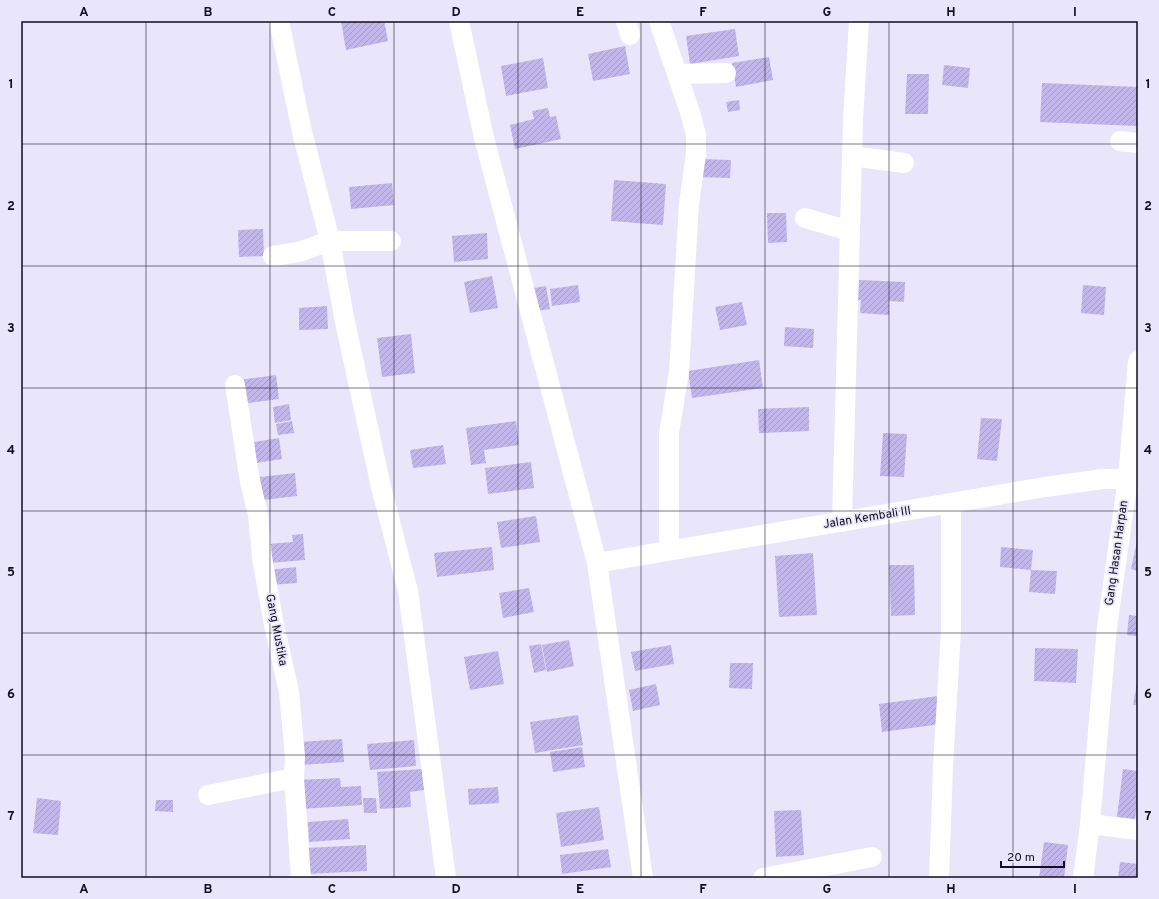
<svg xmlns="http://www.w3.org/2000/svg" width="1159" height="899" font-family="Overpass,sans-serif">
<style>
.building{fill:url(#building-hatch)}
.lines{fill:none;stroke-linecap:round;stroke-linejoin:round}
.minor{stroke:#fff;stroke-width:20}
.grid{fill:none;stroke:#110c1e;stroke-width:1;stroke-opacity:0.55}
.labels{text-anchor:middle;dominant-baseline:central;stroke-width:3.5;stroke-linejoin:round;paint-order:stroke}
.street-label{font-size:12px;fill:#110c1e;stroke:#e9e5fb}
.neatline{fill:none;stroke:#110c1e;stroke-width:1.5}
.grid-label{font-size:13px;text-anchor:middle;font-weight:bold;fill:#110c1e}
</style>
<defs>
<pattern id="building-hatch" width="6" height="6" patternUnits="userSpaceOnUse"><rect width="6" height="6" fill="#c1b7ea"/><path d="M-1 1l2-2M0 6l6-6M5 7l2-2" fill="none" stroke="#a59cc8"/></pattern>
</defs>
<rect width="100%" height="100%" fill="#e9e5fb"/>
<g class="building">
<path d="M 341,21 L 384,21 L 388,41 L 346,50 Z"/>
<path d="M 735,29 L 739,56 L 690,64 L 686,36 Z"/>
<path d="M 625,46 L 630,74 L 593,81 L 588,54 Z"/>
<path d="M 769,57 L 773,80 L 736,87 L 732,63 Z"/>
<path d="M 543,58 L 548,88 L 506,96 L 501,66 Z"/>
<path d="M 944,65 L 970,68 L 968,88 L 942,85 Z"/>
<path d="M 907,74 L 929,74 L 928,114 L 905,114 Z"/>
<path d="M 1042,83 L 1138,87 L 1138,126 L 1040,122 Z"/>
<path d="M 739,100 L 740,110 L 728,112 L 726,102 Z"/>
<path d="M 548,108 L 550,117 L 556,116 L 561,139 L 515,149 L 510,125 L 534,119 L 532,111 Z"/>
<path d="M 701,159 L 731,160 L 730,178 L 700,177 Z"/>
<path d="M 614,180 L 666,184 L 663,225 L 611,221 Z"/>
<path d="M 392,183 L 394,205 L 351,209 L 349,187 Z"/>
<path d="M 767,213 L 786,213 L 787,242 L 768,243 Z"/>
<path d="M 263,229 L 264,256 L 239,257 L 238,230 Z"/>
<path d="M 487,233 L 488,259 L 454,262 L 452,236 Z"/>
<path d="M 492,276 L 498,308 L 470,313 L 464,282 Z"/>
<path d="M 859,280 L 905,282 L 904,302 L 889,301 L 889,315 L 860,313 L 861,300 L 858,300 Z"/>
<path d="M 578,285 L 580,302 L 552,306 L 550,289 Z"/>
<path d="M 1083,285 L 1106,287 L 1104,315 L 1081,313 Z"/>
<path d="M 546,286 L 550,309 L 530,312 L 527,289 Z"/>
<path d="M 742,302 L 747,325 L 720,330 L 715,307 Z"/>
<path d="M 327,306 L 328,329 L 299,330 L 299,308 Z"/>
<path d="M 785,327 L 814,329 L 813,348 L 784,346 Z"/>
<path d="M 411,334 L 415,373 L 382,377 L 377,338 Z"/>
<path d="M 759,360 L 763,388 L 692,398 L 688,371 Z"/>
<path d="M 276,375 L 279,399 L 241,404 L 238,380 Z"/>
<path d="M 289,404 L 291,420 L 275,423 L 273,407 Z"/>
<path d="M 809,407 L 809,431 L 759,433 L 758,409 Z"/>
<path d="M 981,418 L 1002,419 L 997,461 L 977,459 Z"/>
<path d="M 292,421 L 294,433 L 278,435 L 276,424 Z"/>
<path d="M 516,421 L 519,445 L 484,450 L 486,463 L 471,465 L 466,428 Z"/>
<path d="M 883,433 L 907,434 L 904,477 L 880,476 Z"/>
<path d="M 279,438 L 282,459 L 256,463 L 254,442 Z"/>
<path d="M 443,445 L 446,464 L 413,468 L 410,450 Z"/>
<path d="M 531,462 L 534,488 L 488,494 L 485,468 Z"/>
<path d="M 295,473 L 297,496 L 263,500 L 260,477 Z"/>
<path d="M 536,516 L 540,542 L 501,548 L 497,522 Z"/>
<path d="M 303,534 L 305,560 L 269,563 L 268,544 L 293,542 L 292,535 Z"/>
<path d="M 1137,541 L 1138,541 L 1138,571 L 1131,569 Z"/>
<path d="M 492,547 L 494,570 L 437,577 L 434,553 Z"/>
<path d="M 1001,547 L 1033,550 L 1031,570 L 1000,567 Z"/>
<path d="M 813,553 L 817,615 L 779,617 L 775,556 Z"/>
<path d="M 889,565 L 914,565 L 915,615 L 891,616 Z"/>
<path d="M 296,567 L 297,583 L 270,585 L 269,570 Z"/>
<path d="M 1031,570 L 1057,571 L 1055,594 L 1029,592 Z"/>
<path d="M 529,588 L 534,612 L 503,618 L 499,593 Z"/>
<path d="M 1129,615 L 1138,616 L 1138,636 L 1127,635 Z"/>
<path d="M 569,640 L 574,666 L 547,672 L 542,645 Z"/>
<path d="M 541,644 L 546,670 L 534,673 L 529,646 Z"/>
<path d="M 671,645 L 674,664 L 635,671 L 631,652 Z"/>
<path d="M 1035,648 L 1078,649 L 1076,683 L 1034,681 Z"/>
<path d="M 498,651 L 504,684 L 470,690 L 464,657 Z"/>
<path d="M 730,663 L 753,663 L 752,689 L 729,688 Z"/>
<path d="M 1137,683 L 1138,683 L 1138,705 L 1133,705 Z"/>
<path d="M 656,684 L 660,705 L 633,711 L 629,690 Z"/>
<path d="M 938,696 L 941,724 L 882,732 L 879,704 Z"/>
<path d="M 578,715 L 583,745 L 535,753 L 530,722 Z"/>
<path d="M 342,739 L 344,762 L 301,765 L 300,742 Z"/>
<path d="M 414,740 L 416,766 L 370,770 L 367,744 Z"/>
<path d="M 582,747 L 585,767 L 553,772 L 550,752 Z"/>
<path d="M 422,769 L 424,790 L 410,792 L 411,807 L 380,809 L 377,772 Z"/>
<path d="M 1123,769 L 1138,771 L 1138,799 L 1135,819 L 1117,817 Z"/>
<path d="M 340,778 L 341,787 L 361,786 L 362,805 L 301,809 L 299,780 Z"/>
<path d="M 498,787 L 499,803 L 469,805 L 468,789 Z"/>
<path d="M 37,798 L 61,801 L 58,835 L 33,833 Z"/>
<path d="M 363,798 L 376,798 L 377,813 L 364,813 Z"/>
<path d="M 156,800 L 173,800 L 173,812 L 155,811 Z"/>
<path d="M 599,807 L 604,840 L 561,847 L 556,813 Z"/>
<path d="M 801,810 L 804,855 L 776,857 L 774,811 Z"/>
<path d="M 348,819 L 350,839 L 309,842 L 308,822 Z"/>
<path d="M 1044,842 L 1068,845 L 1064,878 L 1039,878 Z"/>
<path d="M 366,845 L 367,871 L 307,874 L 306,848 Z"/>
<path d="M 608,849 L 611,867 L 562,874 L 560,855 Z"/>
<path d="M 1120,862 L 1138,864 L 1138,878 L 1118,878 Z"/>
</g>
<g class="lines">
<g class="minor">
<path d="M 279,21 L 302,132 L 330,241 L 345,322 L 381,487 L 408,591 L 446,878"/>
<path d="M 459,21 L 484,138 L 597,563 L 643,878"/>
<path d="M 626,21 L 630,35"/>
<path d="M 659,21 L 690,112 L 696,135 L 696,154 L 689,204 L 679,372 L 669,433 L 669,550"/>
<path d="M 678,74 L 726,73"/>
<path d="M 1120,141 L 1138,143"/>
<path d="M 852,156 L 904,163"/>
<path d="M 805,218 L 850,231"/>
<path d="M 273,256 L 299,252 L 330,241 L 391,241"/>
<path d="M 235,385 L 250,482 L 258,514 L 262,557 L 274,625 L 289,692 L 295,756 L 294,778 L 301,878"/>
<path d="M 842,522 L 853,120 L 859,21"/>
<path d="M 597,563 L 1045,487 L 1103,479 L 1138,479"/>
<path d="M 208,795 L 294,778"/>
<path d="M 1090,824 L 1138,830"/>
<path d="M 763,878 L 872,857"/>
<path d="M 939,878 L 943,768 L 951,629 L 951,504"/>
<path d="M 1083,878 L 1090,824 L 1107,627 L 1128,479 L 1138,361"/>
</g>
</g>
<path class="grid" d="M 146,21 L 146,878M 270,21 L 270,878M 394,21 L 394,878M 518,21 L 518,878M 641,21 L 641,878M 765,21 L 765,878M 889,21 L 889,878M 1013,21 L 1013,878M 21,144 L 1138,144M 21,266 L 1138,266M 21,388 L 1138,388M 21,511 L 1138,511M 21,633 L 1138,633M 21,755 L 1138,755"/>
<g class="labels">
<g class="street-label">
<text transform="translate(867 518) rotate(-9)">Jalan Kembali III</text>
<text transform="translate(1117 553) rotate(-82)">Gang Hasan Harpan</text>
<text transform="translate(276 630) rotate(79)">Gang Mustika</text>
</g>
</g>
<rect width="1159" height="899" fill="none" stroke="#e9e5fb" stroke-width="44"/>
<path d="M1001 861v6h63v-6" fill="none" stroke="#110c1e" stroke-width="2"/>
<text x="1007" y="861" font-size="12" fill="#110c1e" stroke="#e9e5fb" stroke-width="3" paint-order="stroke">20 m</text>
<rect x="22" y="22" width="1115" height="855" class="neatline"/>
<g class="grid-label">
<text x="84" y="16">A</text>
<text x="208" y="16">B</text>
<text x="332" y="16">C</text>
<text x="456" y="16">D</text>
<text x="580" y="16">E</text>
<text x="703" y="16">F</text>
<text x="827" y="16">G</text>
<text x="951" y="16">H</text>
<text x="1075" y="16">I</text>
<text x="11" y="88">1</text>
<text x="1148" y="88">1</text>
<text x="11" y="210">2</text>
<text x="1148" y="210">2</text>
<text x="11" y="332">3</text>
<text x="1148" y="332">3</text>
<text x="11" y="454">4</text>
<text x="1148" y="454">4</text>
<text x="11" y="576">5</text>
<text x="1148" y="576">5</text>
<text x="11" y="698">6</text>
<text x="1148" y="698">6</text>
<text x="11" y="820">7</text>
<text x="1148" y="820">7</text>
<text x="84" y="893">A</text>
<text x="208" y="893">B</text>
<text x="332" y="893">C</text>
<text x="456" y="893">D</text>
<text x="580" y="893">E</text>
<text x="703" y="893">F</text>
<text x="827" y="893">G</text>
<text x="951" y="893">H</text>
<text x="1075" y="893">I</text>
</g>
</svg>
